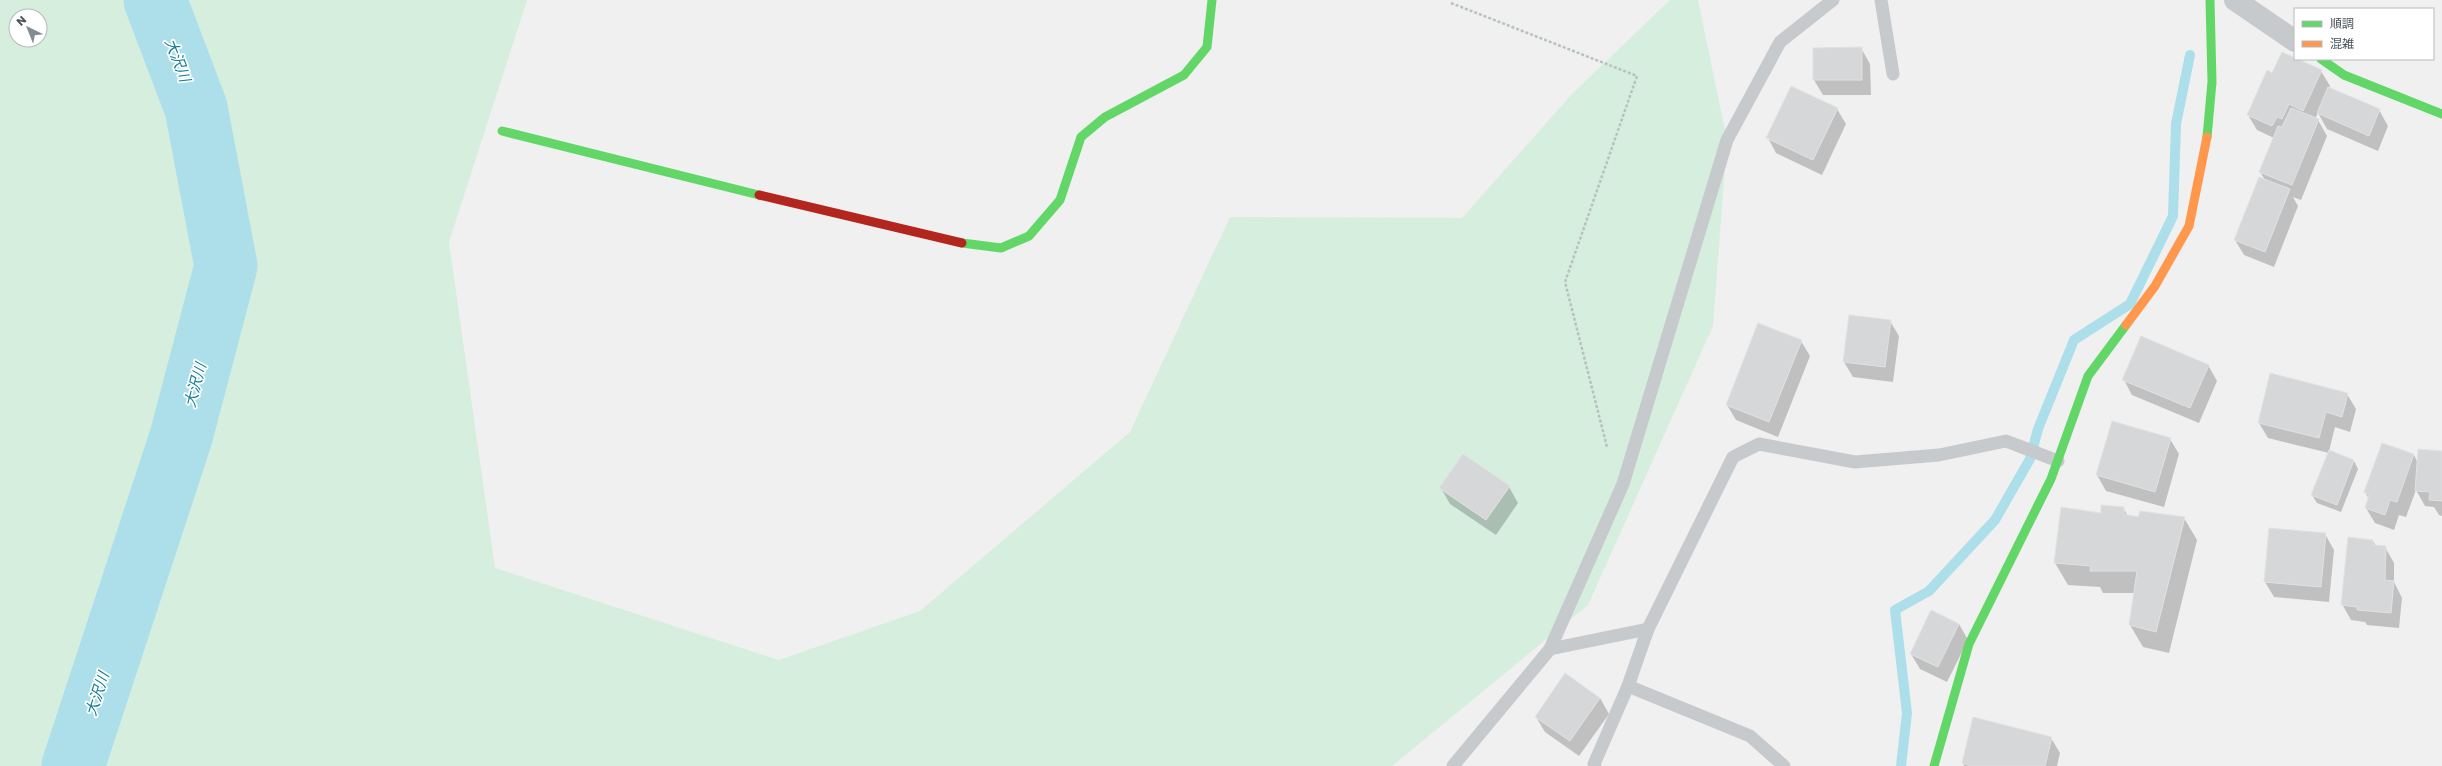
<svg xmlns="http://www.w3.org/2000/svg" width="2442" height="766" font-family="Poppins,'Noto Sans JP',sans-serif">
<style>
.green{fill:#d5eede;fill-rule:evenodd}
.shadow{fill:#0003}
.lines{fill:none;stroke-linecap:round;stroke-linejoin:round}
.stream{stroke:#acdfea;stroke-width:10}
.river{stroke:#acdfea;stroke-width:63}
.building{fill:#d6d7d8;stroke:#e1e2e3}
.path{stroke:#b7c2bf;stroke-width:2.5;stroke-dasharray:3 2;stroke-linecap:butt}
.lane{stroke:#c7cacc;stroke-width:13}
.street{stroke:#c7cacc;stroke-width:22}
.fast{stroke:#63d668;stroke-width:9}
.slow{stroke:#ff974d;stroke-width:9}
.jam{stroke:#b3261e;stroke-width:9}
.labels{text-anchor:middle;dominant-baseline:central;stroke-width:3.5;stroke-linejoin:round;paint-order:stroke}
.water-label{font-size:15px;font-style:italic;fill:#137d94;stroke:#fff}
</style>
<rect width="100%" height="100%" fill="#f0f0f0"/>
<path class="green" d="M 0,0 L 527,0 L 449,242 L 495,568 L 779,660 L 920,611 L 1130,432 L 1230,217 L 1462,218 L 1573,93 L 1670,0 L 1698,0 L 1727,140 L 1713,326 L 1588,605 L 1392,766 L 0,766 ZM 16,16 L 40,16 L 40,40 L 16,40 Z"/>
<g class="shadow">
<path d="M 1861,48 L 1870,64 L 1871,95 L 1823,95 L 1814,80 Z"/>
<path d="M 2321,71 L 2330,86 L 2329,89 L 2379,110 L 2388,126 L 2378,151 L 2327,129 L 2318,113 L 2315,119 L 2318,120 L 2327,136 L 2301,200 L 2293,197 L 2298,206 L 2274,267 L 2244,255 L 2235,240 L 2265,180 L 2260,172 L 2274,138 L 2257,130 L 2248,115 L 2272,74 Z"/>
<path d="M 1837,109 L 1846,124 L 1822,175 L 1776,153 L 1768,138 Z"/>
<path d="M 1890,321 L 1899,336 L 1893,382 L 1853,377 L 1844,362 Z"/>
<path d="M 1801,341 L 1810,356 L 1778,437 L 1736,420 L 1727,405 Z"/>
<path d="M 2208,365 L 2217,381 L 2199,423 L 2132,395 L 2124,380 Z"/>
<path d="M 2347,394 L 2356,409 L 2350,432 L 2335,427 L 2329,451 L 2354,461 L 2358,469 L 2341,512 L 2317,503 L 2312,495 L 2329,453 L 2268,438 L 2259,423 Z"/>
<path d="M 2112,422 L 2170,439 L 2179,454 L 2164,507 L 2106,491 L 2097,475 Z"/>
<path d="M 2383,445 L 2414,455 L 2418,463 L 2442,452 L 2442,516 L 2439,515 L 2434,507 L 2425,506 L 2416,490 L 2406,517 L 2399,515 L 2394,530 L 2375,523 L 2366,508 L 2369,499 L 2365,492 Z"/>
<path d="M 1463,455 L 1509,487 L 1518,503 L 1496,535 L 1450,504 L 1441,488 Z"/>
<path d="M 2123,508 L 2128,516 L 2139,518 L 2184,518 L 2197,540 L 2169,653 L 2143,647 L 2130,625 L 2135,593 L 2103,593 L 2100,587 L 2068,585 L 2055,563 L 2102,514 Z"/>
<path d="M 2325,534 L 2334,550 L 2329,602 L 2274,597 L 2265,582 Z"/>
<path d="M 2373,541 L 2376,546 L 2385,547 L 2394,563 L 2394,582 L 2402,598 L 2399,628 L 2367,625 L 2365,622 L 2351,620 L 2342,604 Z"/>
<path d="M 1959,624 L 1968,640 L 1947,682 L 1920,669 L 1911,654 Z"/>
<path d="M 1600,698 L 1609,714 L 1579,756 L 1545,732 L 1536,717 Z"/>
<path d="M 1974,719 L 2051,738 L 2060,753 L 2057,766 L 1964,766 L 1963,763 Z"/>
</g>
<g class="lines">
<path class="stream" d="M 1901,766 L 1907,713 L 1895,610 L 1929,591 L 1995,520 L 2030,459 L 2038,429 L 2074,340 L 2130,304 L 2173,216 L 2176,124 L 2190,55"/>
<path class="river" d="M 73,766 L 181,437 L 226,266 L 196,108 L 155,0"/>
</g>
<g class="building">
<path d="M 1862,47 L 1862,80 L 1813,80 L 1813,48 Z"/>
<path d="M 2282,52 L 2322,70 L 2303,111 L 2289,104 L 2282,119 L 2277,117 L 2272,126 L 2247,115 L 2267,70 L 2272,73 Z"/>
<path d="M 1791,86 L 1838,108 L 1813,160 L 1766,138 Z"/>
<path d="M 2328,87 L 2380,109 L 2369,136 L 2317,113 Z"/>
<path d="M 2291,108 L 2319,119 L 2292,185 L 2259,172 L 2278,126 L 2282,127 Z"/>
<path d="M 2259,177 L 2290,189 L 2265,252 L 2234,240 Z"/>
<path d="M 1849,315 L 1891,320 L 1885,367 L 1843,362 Z"/>
<path d="M 1758,323 L 1802,340 L 1769,422 L 1726,405 Z"/>
<path d="M 2141,336 L 2209,365 L 2190,408 L 2122,380 Z"/>
<path d="M 2270,373 L 2348,393 L 2342,417 L 2326,412 L 2319,438 L 2258,423 Z"/>
<path d="M 2112,421 L 2171,438 L 2155,492 L 2096,475 Z"/>
<path d="M 2382,443 L 2414,454 L 2397,502 L 2390,500 L 2385,515 L 2365,508 L 2369,495 L 2364,492 Z"/>
<path d="M 2418,449 L 2442,451 L 2442,501 L 2429,500 L 2430,492 L 2415,491 Z"/>
<path d="M 2329,450 L 2354,460 L 2337,505 L 2311,495 Z"/>
<path d="M 1463,454 L 1510,486 L 1486,520 L 1439,488 Z"/>
<path d="M 2101,505 L 2124,507 L 2124,514 L 2138,517 L 2140,511 L 2185,517 L 2156,632 L 2129,625 L 2137,571 L 2090,571 L 2091,566 L 2054,563 L 2061,507 L 2101,513 Z"/>
<path d="M 2269,528 L 2326,533 L 2321,587 L 2264,582 Z"/>
<path d="M 2348,537 L 2373,540 L 2373,545 L 2386,546 L 2385,580 L 2394,581 L 2391,613 L 2357,610 L 2357,607 L 2341,605 Z"/>
<path d="M 1931,610 L 1959,624 L 1938,667 L 1910,654 Z"/>
<path d="M 1565,673 L 1600,698 L 1570,741 L 1535,717 Z"/>
<path d="M 1973,717 L 2052,737 L 2045,766 L 1971,766 L 1962,763 Z"/>
</g>
<g class="lines">
<path class="path" d="M 1451,3 L 1637,76 L 1565,282 L 1607,447"/>
<g class="lane">
<path d="M 1881,0 L 1893,74"/>
<path d="M 1648,629 L 1733,457 L 1759,444 L 1855,462 L 1939,455 L 2006,441 L 2058,461"/>
<path d="M 1550,649 L 1623,484 L 1727,140 L 1780,42 L 1833,0"/>
<path d="M 1628,686 L 1750,736 L 1784,766"/>
<path d="M 1453,766 L 1550,649 L 1648,629 L 1628,686 L 1594,764 L 1595,766"/>
</g>
<path class="street" d="M 2235,0 L 2295,41"/>
<g class="fast">
<path d="M 2321,59 L 2344,75 L 2442,114"/>
<path d="M 502,131 L 759,195"/>
<path d="M 2207,137 L 2212,82 L 2210,0"/>
<path d="M 962,243 L 1001,248 L 1029,236 L 1060,200 L 1081,137 L 1105,117 L 1184,75 L 1207,47 L 1212,0"/>
<path d="M 1934,766 L 1969,644 L 2051,479 L 2088,376 L 2126,325"/>
</g>
<path class="slow" d="M 2126,325 L 2155,286 L 2189,226 L 2207,137"/>
<path class="jam" d="M 759,195 L 962,243"/>
</g>
<g class="labels">
<g class="water-label">
<text transform="translate(178 60) rotate(69)">大沢川</text>
<text transform="translate(195 385) rotate(-75)">大沢川</text>
<text transform="translate(97 694) rotate(-72)">大沢川</text>
</g>
</g>
<rect x="2294" y="8" width="140" height="52" fill="#ffffff" stroke="#b6babe"/>
<rect x="2302" y="21" width="20" height="6" fill="#63d668" stroke="#b6babe"/>
<text x="2330" y="28" font-size="12" fill="#48535c">順調</text>
<rect x="2302" y="41" width="20" height="6" fill="#ff974d" stroke="#b6babe"/>
<text x="2330" y="48" font-size="12" fill="#48535c">混雑</text>
<g transform="translate(28 28) rotate(317)"><circle r="19" fill="#ffffff" stroke="#b6babe"/>
<path d="M0-3L7 15L0 10L-7 15Z" fill="#838a90"/>
<text y="-6" font-size="11" font-weight="bold" text-anchor="middle" fill="#48535c">N</text>
</g>
</svg>
